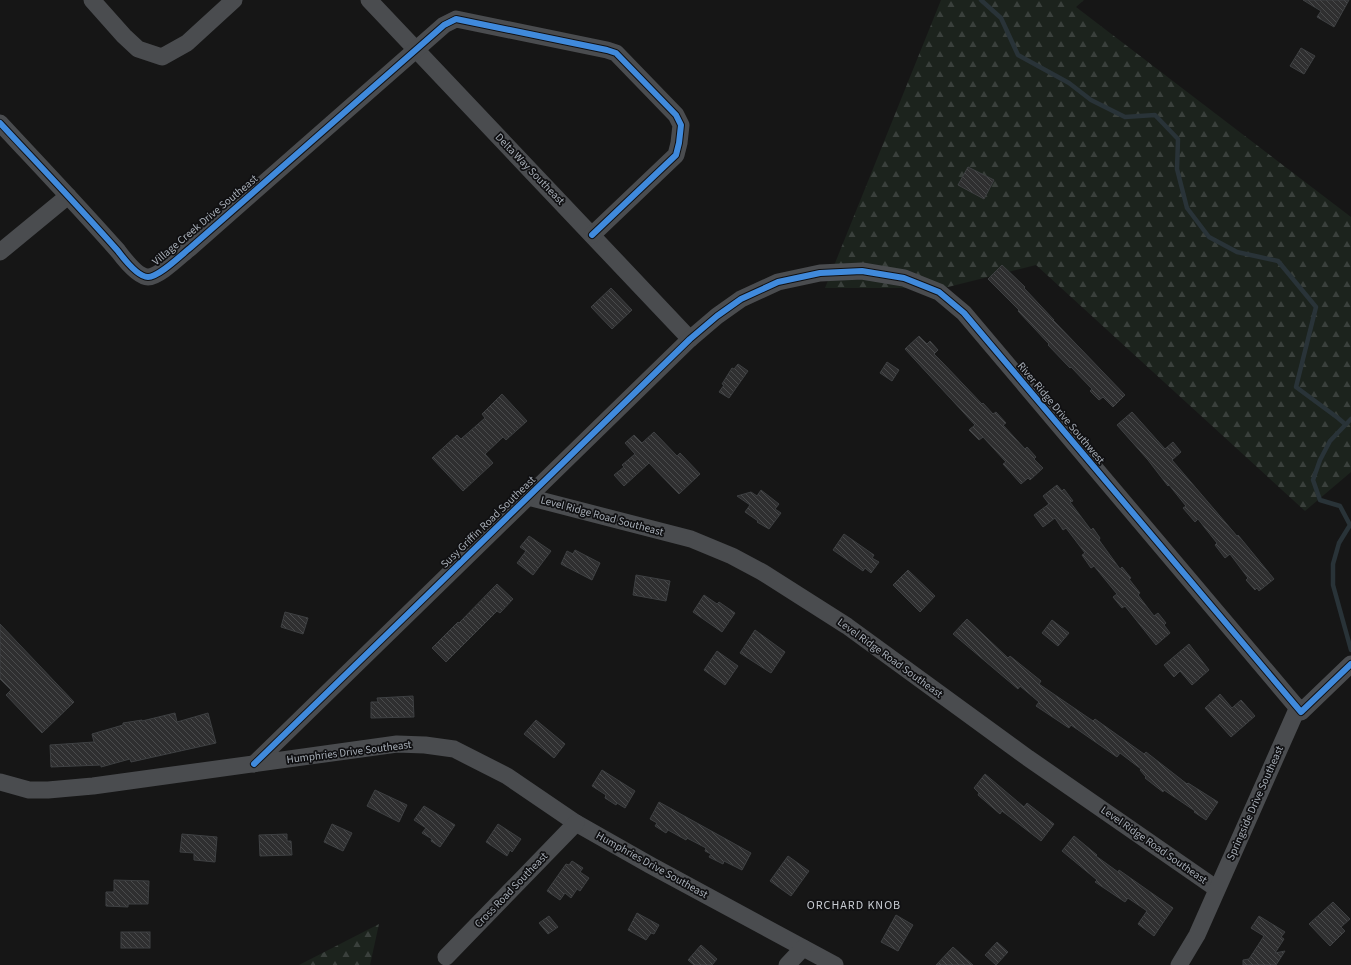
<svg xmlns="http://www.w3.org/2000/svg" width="1351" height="965" font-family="'Source Sans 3',sans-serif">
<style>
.forest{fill:url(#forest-firs)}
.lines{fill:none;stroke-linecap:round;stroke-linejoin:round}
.stream{stroke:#293338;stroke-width:4.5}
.building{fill:url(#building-back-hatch);stroke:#3e4042}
.street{stroke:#4a4c4f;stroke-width:17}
.cycleway-casing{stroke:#101012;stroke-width:8}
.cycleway{stroke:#408adc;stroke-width:6}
.labels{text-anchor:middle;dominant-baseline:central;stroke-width:3.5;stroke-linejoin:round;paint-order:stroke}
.street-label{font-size:11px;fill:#a7aeb7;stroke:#101012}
.neighbourhood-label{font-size:12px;letter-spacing:1px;fill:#c8ccd3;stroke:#101012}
</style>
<defs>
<pattern id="forest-firs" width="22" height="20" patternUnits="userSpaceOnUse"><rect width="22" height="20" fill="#1c231d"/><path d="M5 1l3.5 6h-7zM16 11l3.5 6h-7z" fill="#3a403c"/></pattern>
<pattern id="building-back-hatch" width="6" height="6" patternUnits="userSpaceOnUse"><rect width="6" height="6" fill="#2f2f30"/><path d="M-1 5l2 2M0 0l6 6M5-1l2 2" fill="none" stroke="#4a4b4c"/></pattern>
</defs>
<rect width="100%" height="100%" fill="#161616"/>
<g class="forest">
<path d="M 941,0 L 1084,0 L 1076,7 L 1351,217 L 1351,472 L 1305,511 L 1036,265 L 944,288 L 825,288 Z"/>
<path d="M 379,924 L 370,965 L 299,965 Z"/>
</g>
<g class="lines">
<g class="stream">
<path d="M 981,0 L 1001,18 L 1018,55 L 1069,83 L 1091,100 L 1125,117 L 1155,115 L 1178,139 L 1177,169 L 1187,208 L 1209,237 L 1237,252 L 1278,261 L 1316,307 L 1296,387 L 1338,418 L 1345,424"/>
<path d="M 1351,419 L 1330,441 L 1320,460 L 1313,480 L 1320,500 L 1340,506 L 1350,525 L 1339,543 L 1333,564 L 1333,585 L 1351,650"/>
</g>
</g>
<g class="building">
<path d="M 1303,0 L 1349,0 L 1334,27 L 1317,17 L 1321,11 Z"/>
<path d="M 1301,48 L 1315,56 L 1304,74 L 1290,66 Z"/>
<path d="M 968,167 L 994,180 L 984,199 L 958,185 Z"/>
<path d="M 1002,265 L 1025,287 L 1024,288 L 1054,320 L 1053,320 L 1125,395 L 1113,407 L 1103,397 L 1099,400 L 1090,391 L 1092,389 L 1071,367 L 1070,368 L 1048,345 L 1049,344 L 1018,311 L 1019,310 L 988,279 Z"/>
<path d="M 611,288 L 632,310 L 612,329 L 591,307 Z"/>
<path d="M 919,336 L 927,344 L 930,341 L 938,350 L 934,354 L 943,363 L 982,404 L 983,403 L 993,414 L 996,412 L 1006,423 L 1003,425 L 1025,449 L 1027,447 L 1036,457 L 1034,459 L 1043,468 L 1030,480 L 1028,478 L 1021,484 L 1003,464 L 1006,462 L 983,437 L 979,440 L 969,430 L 975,425 L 905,349 Z"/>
<path d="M 887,362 L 899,370 L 892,381 L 880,373 Z"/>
<path d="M 738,364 L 748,371 L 729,398 L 719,392 L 724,385 L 722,384 L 732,368 L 734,369 Z"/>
<path d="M 502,394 L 527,421 L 506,440 L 503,437 L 485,454 L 493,463 L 463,491 L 432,458 L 457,435 L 461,439 L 485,418 L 482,414 Z"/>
<path d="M 1132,412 L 1165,449 L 1173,442 L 1181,452 L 1172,460 L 1237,536 L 1238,535 L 1274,579 L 1259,591 L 1257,588 L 1255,590 L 1246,580 L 1248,578 L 1230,554 L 1225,558 L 1215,545 L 1217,543 L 1205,528 L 1198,519 L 1195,522 L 1183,508 L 1186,506 L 1169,485 L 1168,486 L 1148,460 L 1117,425 Z"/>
<path d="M 654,432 L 677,456 L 680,453 L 700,474 L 679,494 L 649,463 L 624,486 L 614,475 L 624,467 L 622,465 L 635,454 L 625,443 L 634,435 L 642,443 Z"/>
<path d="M 1057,485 L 1062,491 L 1064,489 L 1073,501 L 1070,502 L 1091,530 L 1093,528 L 1100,538 L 1099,540 L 1120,569 L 1122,567 L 1131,578 L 1129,579 L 1140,593 L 1138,595 L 1154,616 L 1158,613 L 1166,623 L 1164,625 L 1170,633 L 1156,645 L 1125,606 L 1122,608 L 1113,597 L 1117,594 L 1094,566 L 1091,568 L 1082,555 L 1085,553 L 1066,528 L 1063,530 L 1055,518 L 1043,527 L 1034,515 L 1049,504 L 1043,496 Z"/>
<path d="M 761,490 L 779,504 L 775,509 L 781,513 L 769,529 L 757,522 L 758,521 L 745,512 L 750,505 L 737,496 L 751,492 L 757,496 Z"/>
<path d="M 844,534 L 874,555 L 872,558 L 879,562 L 871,573 L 865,568 L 863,571 L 833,550 Z"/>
<path d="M 529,536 L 551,551 L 533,575 L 517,563 L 526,551 L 520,547 Z"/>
<path d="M 575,550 L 600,563 L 592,580 L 561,564 L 567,551 L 573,554 Z"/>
<path d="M 908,570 L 935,596 L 920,612 L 893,585 Z"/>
<path d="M 636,575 L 670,581 L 666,601 L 633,595 Z"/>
<path d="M 497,584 L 513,599 L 500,613 L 497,611 L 446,662 L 432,648 L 458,622 L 459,623 Z"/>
<path d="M 704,595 L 717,604 L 719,602 L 735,613 L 722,632 L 693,612 Z"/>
<path d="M 285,612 L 308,618 L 303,634 L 281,627 Z"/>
<path d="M 967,619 L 1008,658 L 1010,656 L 1041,681 L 1039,684 L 1093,721 L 1095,719 L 1144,754 L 1146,752 L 1187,784 L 1188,783 L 1218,802 L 1206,820 L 1194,812 L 1195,811 L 1164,790 L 1163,792 L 1145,778 L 1146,777 L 1140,770 L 1141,769 L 1120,753 L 1117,757 L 1071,725 L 1069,728 L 1036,706 L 1039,702 L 1020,686 L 1018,689 L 953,634 Z"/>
<path d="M 1052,620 L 1069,633 L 1058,646 L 1042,633 Z"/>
<path d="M 0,624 L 74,702 L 42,733 L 6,695 L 11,690 L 0,679 Z"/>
<path d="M 755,630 L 785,652 L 771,673 L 740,653 Z"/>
<path d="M 1189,644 L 1209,670 L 1192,685 L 1180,671 L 1174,677 L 1164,665 Z"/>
<path d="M 717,651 L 738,666 L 725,685 L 704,670 Z"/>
<path d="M 1220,694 L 1232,708 L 1241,700 L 1255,716 L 1231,737 L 1205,708 Z"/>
<path d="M 413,696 L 414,717 L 371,718 L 371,702 L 378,702 L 377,698 Z"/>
<path d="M 175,713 L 177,722 L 208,713 L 216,743 L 131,762 L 130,759 L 101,767 L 101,765 L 51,767 L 50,745 L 94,742 L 92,734 L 123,725 L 123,723 L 142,720 L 142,721 Z"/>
<path d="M 536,720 L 565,744 L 554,758 L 524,734 Z"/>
<path d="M 602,770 L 635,791 L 625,808 L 617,803 L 616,805 L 605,798 L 606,795 L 592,786 Z"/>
<path d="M 985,774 L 1024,807 L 1027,803 L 1054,824 L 1041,841 L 1002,811 L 1000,814 L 978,795 L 979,793 L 974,788 Z"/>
<path d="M 375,790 L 407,805 L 399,822 L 367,806 Z"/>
<path d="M 659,802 L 751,853 L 742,870 L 724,861 L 723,864 L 709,857 L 711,854 L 705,851 L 706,848 L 687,838 L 686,840 L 668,830 L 666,833 L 655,826 L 657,823 L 650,819 Z"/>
<path d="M 424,806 L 455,825 L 440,847 L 431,841 L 432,839 L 422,833 L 426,828 L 414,820 Z"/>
<path d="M 332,824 L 352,833 L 343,851 L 324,842 Z"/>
<path d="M 498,824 L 521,839 L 512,852 L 510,850 L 507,856 L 486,842 Z"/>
<path d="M 182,834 L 217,837 L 215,862 L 194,860 L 194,853 L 180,852 Z"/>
<path d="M 287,834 L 287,841 L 291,841 L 292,855 L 260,856 L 259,835 Z"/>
<path d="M 1074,836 L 1097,855 L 1096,856 L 1118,872 L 1119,870 L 1173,908 L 1154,936 L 1138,924 L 1147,911 L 1128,898 L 1125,902 L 1095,882 L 1097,880 L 1062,851 Z"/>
<path d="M 788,856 L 809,871 L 791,896 L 770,881 Z"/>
<path d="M 572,861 L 583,868 L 580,872 L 589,878 L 580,891 L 577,889 L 571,898 L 565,893 L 560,900 L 547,891 L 566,864 L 569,865 Z"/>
<path d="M 114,880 L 149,881 L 148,904 L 128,904 L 128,907 L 106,906 L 106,892 L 114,892 Z"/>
<path d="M 1333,902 L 1350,919 L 1341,927 L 1345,931 L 1330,946 L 1309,924 Z"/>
<path d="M 637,913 L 659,925 L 654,934 L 651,933 L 646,940 L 628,930 Z"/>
<path d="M 896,915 L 913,925 L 898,951 L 881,942 Z"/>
<path d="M 549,916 L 558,927 L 548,934 L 539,923 Z"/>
<path d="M 1259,916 L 1285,932 L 1281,937 L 1284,939 L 1275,953 L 1285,951 L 1276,965 L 1243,965 L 1243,960 L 1249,959 L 1264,936 L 1251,928 Z"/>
<rect x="121" y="932" width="29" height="16"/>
<path d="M 997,942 L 1008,952 L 996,965 L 985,955 Z"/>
<path d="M 701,945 L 717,959 L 712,965 L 694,965 L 688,960 Z"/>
<path d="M 953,947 L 973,965 L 936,965 Z"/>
</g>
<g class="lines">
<g class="street">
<path d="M 92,0 L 124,36 L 138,49 L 162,57 L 187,43 L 234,0"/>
<path d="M 369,0 L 690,339"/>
<path d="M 0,123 C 40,166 80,208 118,251 C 124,259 138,277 148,277 C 159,277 181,255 190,248 L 444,25 L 456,19 L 607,50 L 616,53 L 676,115 L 681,125 L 679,143 L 676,155 L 592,235"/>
<path d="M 0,252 L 68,196"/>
<path d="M 528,497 L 691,539 L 732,556 L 762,572 L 847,626 L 1028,758 L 1217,889"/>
<path d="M 254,764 L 690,339 L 717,316 L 741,299 L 778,282 L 820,273 L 862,271 L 904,278 L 939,292 L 964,313 L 1301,712 L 1351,664"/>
<path d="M 0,782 L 29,790 L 48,790 L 93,786 L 397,744 L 425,745 L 454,749 L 507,776 L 576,823 L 650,865 L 835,965"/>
<path d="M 446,957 L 576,823"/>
<path d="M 787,965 L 803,948"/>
<path d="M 1179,965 L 1197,935 L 1298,707"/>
</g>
<defs>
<g id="cycleway">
<path d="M 0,123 C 40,166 80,208 118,251 C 124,259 138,277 148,277 C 159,277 181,255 190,248 L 444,25 L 456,19 L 607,50 L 616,53 L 676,115 L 681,125 L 679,143 L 676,155 L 592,235"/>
<path d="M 254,764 L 690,339 L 717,316 L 741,299 L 778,282 L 820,273 L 862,271 L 904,278 L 939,292 L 964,313 L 1301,712 L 1351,664"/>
</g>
</defs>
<use href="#cycleway" class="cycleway-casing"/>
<use href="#cycleway" class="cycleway"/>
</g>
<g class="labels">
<g class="street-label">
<text transform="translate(530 169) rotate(46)">Delta Way Southeast</text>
<text transform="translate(205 220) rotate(-40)">Village Creek Drive Southeast</text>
<text transform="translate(1061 413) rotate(50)">River Ridge Drive Southwest</text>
<text transform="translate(602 516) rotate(15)">Level Ridge Road Southeast</text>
<text transform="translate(488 522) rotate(-44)">Susy Griffin Road Southeast</text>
<text transform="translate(890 658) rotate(36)">Level Ridge Road Southeast</text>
<text transform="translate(349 752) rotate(-7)">Humphries Drive Southeast</text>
<text transform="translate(1255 803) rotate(-66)">Springside Drive Southeast</text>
<text transform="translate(1154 845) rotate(35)">Level Ridge Road Southeast</text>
<text transform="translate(652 865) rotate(29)">Humphries Drive Southeast</text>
<text transform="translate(511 890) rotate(-46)">Cross Road Southeast</text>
</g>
<g class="neighbourhood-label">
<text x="854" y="905">ORCHARD KNOB</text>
</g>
</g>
</svg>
